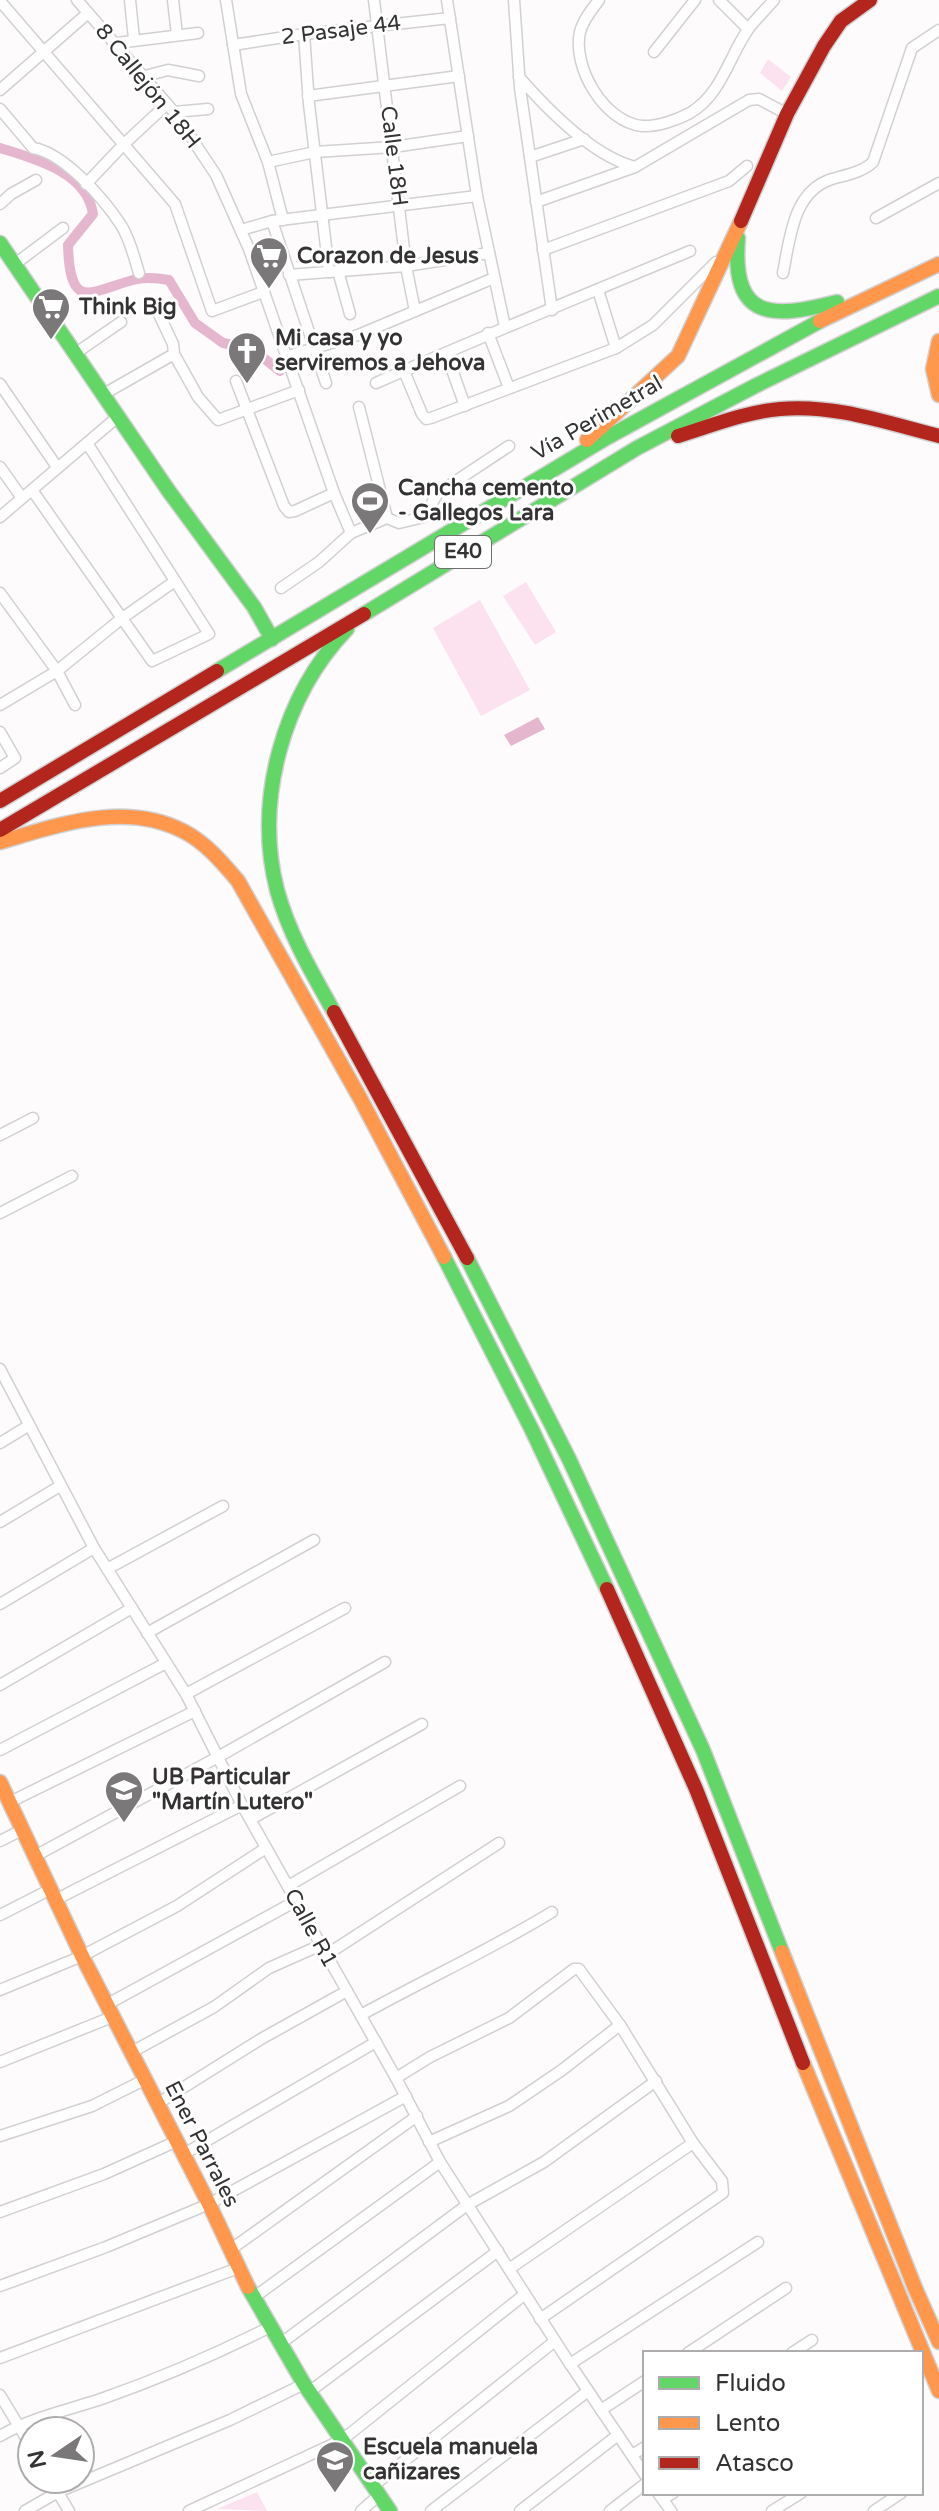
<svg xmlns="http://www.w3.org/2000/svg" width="939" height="2511" font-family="'Varela Round',sans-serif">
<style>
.green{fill:#fce1ef}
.water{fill:#e5b7cf}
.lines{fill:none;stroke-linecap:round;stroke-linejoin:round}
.canal{stroke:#e5b7cf;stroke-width:10}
.street-casing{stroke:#d2d0d1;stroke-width:13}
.fast-casing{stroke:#d2d0d1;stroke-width:17}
.slow-casing{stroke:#d2d0d1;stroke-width:17}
.jam-casing{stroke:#d2d0d1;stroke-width:17}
.street{stroke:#fffeff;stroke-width:10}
.fast{stroke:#63d668;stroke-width:14}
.slow{stroke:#ff974d;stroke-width:14}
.jam{stroke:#b3261e;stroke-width:14}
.labels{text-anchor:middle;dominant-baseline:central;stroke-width:6;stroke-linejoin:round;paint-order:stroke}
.shield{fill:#fff;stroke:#717070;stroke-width:2}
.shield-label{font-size:20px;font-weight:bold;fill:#343233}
.street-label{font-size:22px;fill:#343233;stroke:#fff}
.poi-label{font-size:22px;font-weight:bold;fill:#343233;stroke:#fff;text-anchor:start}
</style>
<rect width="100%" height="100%" fill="#fdfbfc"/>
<g class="green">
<path d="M 768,59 L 791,77 L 782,91 L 760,73 Z"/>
<path d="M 526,582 L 556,632 L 535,645 L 503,596 Z"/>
<path d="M 480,600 L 530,690 L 481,716 L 433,628 Z"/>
<path d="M 257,2492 L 267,2511 L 217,2509 Z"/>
</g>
<path class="water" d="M 538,717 L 545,729 L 511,746 L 504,735 Z"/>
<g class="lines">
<path class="canal" d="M 0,148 C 35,159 87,172 93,214 L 68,245 C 70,315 92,290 137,279 C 148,277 158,278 169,280 L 195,323 L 223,343 L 243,347 L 261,356 L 280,371"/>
<defs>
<g id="street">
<path d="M 77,0 L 174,112 L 216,175 L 249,249 L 334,493 L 351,533"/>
<path d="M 130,0 L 134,39"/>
<path d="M 173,0 L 177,35"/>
<path d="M 226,0 L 241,94 L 268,162 L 283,220"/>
<path d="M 374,0 L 406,266 L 415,311"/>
<path d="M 447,0 L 477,196 L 505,327"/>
<path d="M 514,0 L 520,88 L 552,310"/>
<path d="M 599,0 C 592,9 583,20 580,32 C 572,67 604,122 642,126 C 657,127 677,120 690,113 C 722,94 729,56 749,28 C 757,18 766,9 774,0"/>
<path d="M 719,0 L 748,29"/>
<path d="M 0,1 L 175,204 L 212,311 L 263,292"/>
<path d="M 304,34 L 309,104 L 329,272"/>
<path d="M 117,43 L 198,33"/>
<path d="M 233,45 L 304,34 L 450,18"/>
<path d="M 654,52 L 695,0"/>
<path d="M 145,76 L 168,70 L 199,76"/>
<path d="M 519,77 C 547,109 593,156 635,167"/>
<path d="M 0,90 L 88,13"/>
<path d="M 308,96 L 459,76"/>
<path d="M 0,109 L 33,148 C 64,153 104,199 121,225 C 130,239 134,257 139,273"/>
<path d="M 174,112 L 208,109"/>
<path d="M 530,157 L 584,139"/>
<path d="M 268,162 L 315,152 L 393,147 L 468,136"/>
<path d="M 86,184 L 124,144 L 167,104"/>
<path d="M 536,202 L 635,167 L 749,100 L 759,99 L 787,114"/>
<path d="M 0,204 L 11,194 L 36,180"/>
<path d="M 876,218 L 939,183"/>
<path d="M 272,221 L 326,383"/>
<path d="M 241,230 L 272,221 L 477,196"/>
<path d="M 543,250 L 729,181 L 747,166"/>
<path d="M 15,264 L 63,228"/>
<path d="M 338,271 L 350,314"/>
<path d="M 783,273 C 790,238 793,191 832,179 C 846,175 863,172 873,162 L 912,48 L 939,30"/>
<path d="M 289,275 L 406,266 L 489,253"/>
<path d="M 598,290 L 616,348"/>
<path d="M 156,308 L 173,344 L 174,354"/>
<path d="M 488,333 L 509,388"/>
<path d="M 76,353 L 121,322"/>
<path d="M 446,353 L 465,406"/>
<path d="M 285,357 L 358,335 L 494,278"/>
<path d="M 404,371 L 422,414 L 426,419 L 431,418 L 616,348 L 653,325 L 716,262"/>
<path d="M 236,381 L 284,506 L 289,512 L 295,511 L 334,493"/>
<path d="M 376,383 C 480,337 585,295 690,251"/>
<path d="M 0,384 L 57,467"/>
<path d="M 104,394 L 174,354 L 198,397 L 218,420 L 299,390"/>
<path d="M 0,467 L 22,498"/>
<path d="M 32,490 L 152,661 L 209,634 L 87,443"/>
<path d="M 0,517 L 114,420"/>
<path d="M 387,518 L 399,523 L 424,517 L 438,493 L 509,446"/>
<path d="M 281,588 L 319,562 L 351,533 L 387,518 L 359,407"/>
<path d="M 0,593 L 57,671 L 75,705"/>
<path d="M 0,705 L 57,671 L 121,619 L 175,581"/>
<path d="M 0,732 L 15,758 L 0,768"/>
<path d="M 0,1135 L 33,1118"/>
<path d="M 0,1213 L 72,1176"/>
<path d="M 0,1369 L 94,1548 L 186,1694 L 242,1805 L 396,2078 L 440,2162 L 570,2364 L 645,2475"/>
<path d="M 0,1443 L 28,1426"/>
<path d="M 0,1522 L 60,1486"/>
<path d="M 107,1569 L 223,1506"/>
<path d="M 0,1604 L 94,1548"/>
<path d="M 147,1633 L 314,1540"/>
<path d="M 0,1685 L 132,1608"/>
<path d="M 186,1694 L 345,1608"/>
<path d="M 0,1750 L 166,1663"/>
<path d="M 10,1802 L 195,1711"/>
<path d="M 251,1819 L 422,1724"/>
<path d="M 0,1841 L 22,1830"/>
<path d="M 35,1856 L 218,1757 L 385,1662"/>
<path d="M 288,1886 L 460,1786"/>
<path d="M 55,1900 L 242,1805"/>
<path d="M 0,1915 L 51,1889"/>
<path d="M 326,1955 L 499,1843"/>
<path d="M 0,1990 L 82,1956 L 177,1906 L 266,1848"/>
<path d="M 106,2005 L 296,1901"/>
<path d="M 361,2015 C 424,1980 490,1950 552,1912"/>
<path d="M 130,2053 L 214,2007 L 269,1968 L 321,1945"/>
<path d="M 0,2062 L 112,2017"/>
<path d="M 396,2078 L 430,2057 L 509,2018 L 574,1969 L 579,1969 L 620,2025 L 693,2143 L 722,2181 L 723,2193 L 540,2319"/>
<path d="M 157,2104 L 261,2039 L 347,1991"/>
<path d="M 0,2136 L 92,2106 L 144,2080"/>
<path d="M 429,2142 L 509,2106 L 562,2070 L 620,2025"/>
<path d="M 184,2154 L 376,2042"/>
<path d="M 0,2212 L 104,2174 L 177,2141"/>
<path d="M 230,2250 L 417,2116"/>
<path d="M 509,2269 L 693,2143"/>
<path d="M 0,2286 L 106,2247 L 209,2204 L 406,2096"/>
<path d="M 253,2298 L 440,2162"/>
<path d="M 280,2344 L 467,2205 L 544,2162 L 656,2081"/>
<path d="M 688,2353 L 786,2288"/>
<path d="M 792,2353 L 812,2340"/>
<path d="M 0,2358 L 238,2268"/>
<path d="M 570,2364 L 758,2242"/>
<path d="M 309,2392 L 498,2251"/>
<path d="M 0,2395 L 32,2448"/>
<path d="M 601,2410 L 645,2381"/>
<path d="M 0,2436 C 32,2417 69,2410 104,2398 C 161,2378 216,2354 270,2327"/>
<path d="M 632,2455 L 645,2447"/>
<path d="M 50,2479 L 69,2511"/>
<path d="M 373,2486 L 555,2341"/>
<path d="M 658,2493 L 671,2511"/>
<path d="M 663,2499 L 673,2493"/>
<path d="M 25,2511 L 58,2492 L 230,2420 L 304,2384"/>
<path d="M 189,2511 L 342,2440 L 525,2294"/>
<path d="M 361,2511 L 379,2495"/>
<path d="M 431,2511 L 588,2391"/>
<path d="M 520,2511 L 618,2435"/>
<path d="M 610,2511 L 645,2484"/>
<path d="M 772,2511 L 801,2493"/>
<path d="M 874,2511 L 901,2493"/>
</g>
<g id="fast">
<path d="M 738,238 C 731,320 771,319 837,302"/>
<path d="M 0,243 L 168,490 L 254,607 L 272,639"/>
<path d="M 364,614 L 637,448 L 755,386 L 939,296"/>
<path d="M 217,671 L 608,437 L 820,321"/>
<path d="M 334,1012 C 312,973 289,934 277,890 C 254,800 283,696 347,629"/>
<path d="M 444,1257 L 532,1430 L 607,1589"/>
<path d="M 467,1258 L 569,1459 L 703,1750 L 782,1952"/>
<path d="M 248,2287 L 304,2384 L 390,2511"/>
</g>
<g id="slow">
<path d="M 820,321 L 939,264"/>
<path d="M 939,341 L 933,369 L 939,395"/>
<path d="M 587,440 L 678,356 L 741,221"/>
<path d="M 0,842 C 59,825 124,801 183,831 C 205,842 222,862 238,881 L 360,1098 L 444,1257"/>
<path d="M 0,1782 L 82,1956 L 209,2204 L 248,2287"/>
<path d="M 782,1952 L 915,2288 L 939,2342"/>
<path d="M 803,2063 L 939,2391"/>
</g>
<g id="jam">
<path d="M 741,221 L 787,114 L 824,46 L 841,21 L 870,0"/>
<path d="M 678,436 C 711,426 745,412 780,409 C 834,404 887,423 939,436"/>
<path d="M 0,801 L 217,671"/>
<path d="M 0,830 L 364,614"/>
<path d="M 334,1012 L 467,1258"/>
<path d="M 607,1589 L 696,1789 L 803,2063"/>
</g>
</defs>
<use href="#street" class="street-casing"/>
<use href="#fast" class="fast-casing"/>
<use href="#slow" class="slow-casing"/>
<use href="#jam" class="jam-casing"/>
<use href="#street" class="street"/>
<use href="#fast" class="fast"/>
<use href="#slow" class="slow"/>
<use href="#jam" class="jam"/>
</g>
<defs>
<symbol id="supermarket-pin" viewBox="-11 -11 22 30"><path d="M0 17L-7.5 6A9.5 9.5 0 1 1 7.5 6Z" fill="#7a7879" stroke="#fff"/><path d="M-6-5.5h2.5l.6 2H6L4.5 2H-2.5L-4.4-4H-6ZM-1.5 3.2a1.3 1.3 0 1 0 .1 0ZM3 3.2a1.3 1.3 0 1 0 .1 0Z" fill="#fff"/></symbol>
<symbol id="church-pin" viewBox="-11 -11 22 30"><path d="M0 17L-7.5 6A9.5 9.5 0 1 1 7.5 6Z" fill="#7a7879" stroke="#fff"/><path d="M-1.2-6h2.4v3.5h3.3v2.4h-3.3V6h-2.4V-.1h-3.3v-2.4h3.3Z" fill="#fff"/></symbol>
<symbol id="stadium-pin" viewBox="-11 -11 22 30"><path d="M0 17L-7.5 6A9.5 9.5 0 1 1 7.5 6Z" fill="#7a7879" stroke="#fff"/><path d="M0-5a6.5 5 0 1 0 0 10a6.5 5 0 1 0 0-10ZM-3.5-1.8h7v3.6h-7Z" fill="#fff"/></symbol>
<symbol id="school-pin" viewBox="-11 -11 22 30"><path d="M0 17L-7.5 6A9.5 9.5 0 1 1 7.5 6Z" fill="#7a7879" stroke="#fff"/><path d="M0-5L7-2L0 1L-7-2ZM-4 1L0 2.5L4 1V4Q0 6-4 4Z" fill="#fff"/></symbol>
</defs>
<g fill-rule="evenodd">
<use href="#supermarket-pin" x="247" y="234" width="44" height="60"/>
<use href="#supermarket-pin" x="29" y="285" width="44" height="60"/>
<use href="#church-pin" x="225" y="329" width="44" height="60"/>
<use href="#stadium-pin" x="348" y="479" width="44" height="60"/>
<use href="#school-pin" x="102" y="1768" width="44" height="60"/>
<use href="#school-pin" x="313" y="2438" width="44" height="60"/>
</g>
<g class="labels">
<rect class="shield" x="435" y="536" width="56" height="32" rx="6"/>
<g class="shield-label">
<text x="463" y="552">E40</text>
</g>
<g class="street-label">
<text transform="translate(341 30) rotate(-7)">2 Pasaje 44</text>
<text transform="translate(148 86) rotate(51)">8 Callejón 18H</text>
<text transform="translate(394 156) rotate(83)">Calle 18H</text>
<text transform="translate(597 418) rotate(-30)">Vía Perimetral</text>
<text transform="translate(311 1928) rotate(61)">Calle R1</text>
<text transform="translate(202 2144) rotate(63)">Ener Parrales</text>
</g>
<g class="poi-label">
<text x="297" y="256">Corazon de Jesus</text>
<text x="79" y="307">Think Big</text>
<text x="275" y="338">Mi casa y yo<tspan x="275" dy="25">serviremos a Jehova</tspan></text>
<text x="398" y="488">Cancha cemento<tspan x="398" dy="25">- Gallegos Lara</tspan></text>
<text x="152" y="1777">UB Particular<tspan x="152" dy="25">"Martín Lutero"</tspan></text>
<text x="363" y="2447">Escuela manuela<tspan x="363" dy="25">cañizares</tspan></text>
</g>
</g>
<rect x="643" y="2351" width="280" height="144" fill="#ffffff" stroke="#aeadad" stroke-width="2"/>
<rect x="659" y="2377" width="40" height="12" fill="#63d668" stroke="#aeadad" stroke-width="2"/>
<text x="715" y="2391" font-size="24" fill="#343233">Fluido</text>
<rect x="659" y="2417" width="40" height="12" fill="#ff974d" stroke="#aeadad" stroke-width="2"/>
<text x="715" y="2431" font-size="24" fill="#343233">Lento</text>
<rect x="659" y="2457" width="40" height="12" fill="#b3261e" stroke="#aeadad" stroke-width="2"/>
<text x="715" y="2471" font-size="24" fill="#343233">Atasco</text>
<g transform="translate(56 2455) rotate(257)"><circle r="38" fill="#ffffff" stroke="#aeadad" stroke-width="2"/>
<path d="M0-6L14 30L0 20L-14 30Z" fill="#7a7879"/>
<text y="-12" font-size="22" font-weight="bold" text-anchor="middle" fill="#343233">N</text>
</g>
</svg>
